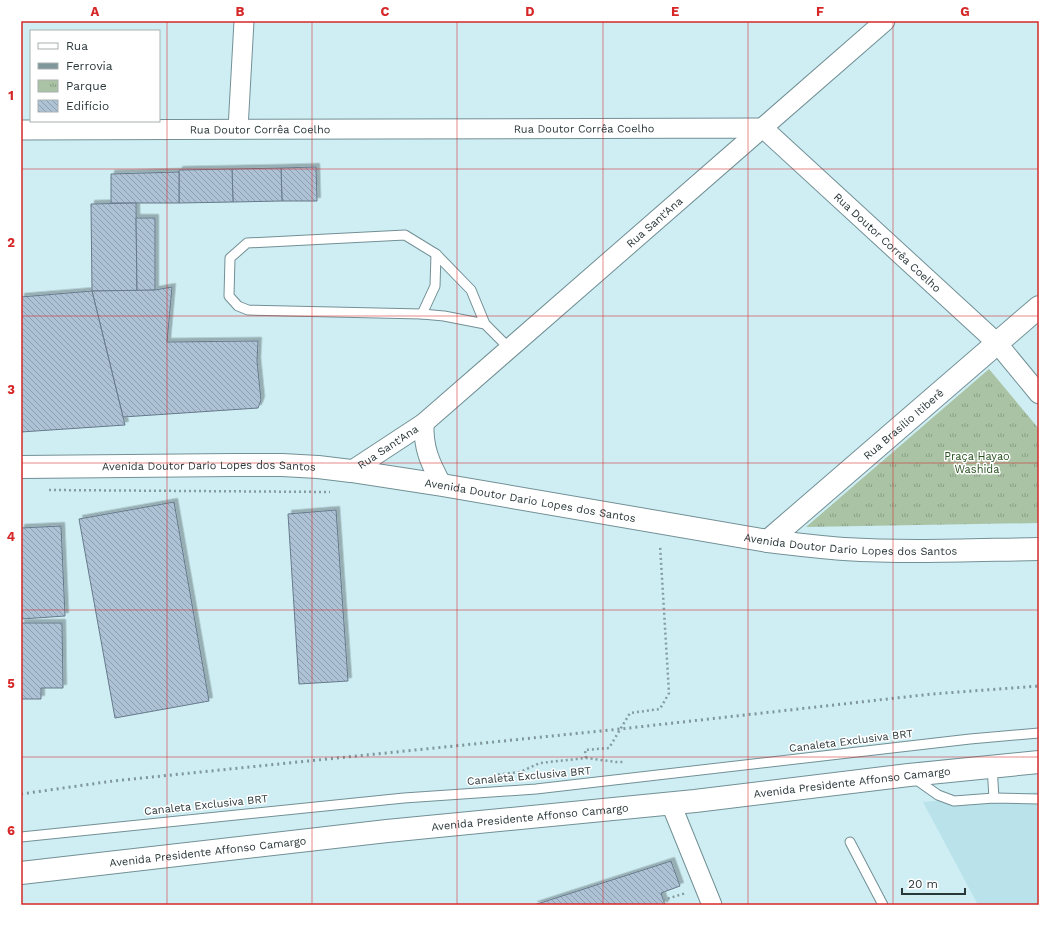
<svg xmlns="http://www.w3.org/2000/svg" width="1060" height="926" font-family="'Work Sans',sans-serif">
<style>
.built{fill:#b9e2ea}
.park{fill:url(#park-tufts)}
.building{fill:url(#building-back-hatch);stroke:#677a8b;filter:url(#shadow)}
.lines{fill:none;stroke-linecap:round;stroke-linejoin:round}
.lane-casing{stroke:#729095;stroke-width:11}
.street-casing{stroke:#729095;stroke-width:21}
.secondary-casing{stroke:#729095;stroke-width:24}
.primary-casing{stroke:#729095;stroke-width:24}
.path{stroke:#859ca0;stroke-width:2.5;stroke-dasharray:2 3;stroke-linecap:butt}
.lane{stroke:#fff;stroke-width:9}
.street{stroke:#fff;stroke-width:19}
.secondary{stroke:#fff;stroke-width:22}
.primary{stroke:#fff;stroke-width:22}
.rail{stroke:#7f969a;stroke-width:3;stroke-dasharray:2 4;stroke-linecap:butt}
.grid{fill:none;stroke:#d62828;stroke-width:1;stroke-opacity:0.55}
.labels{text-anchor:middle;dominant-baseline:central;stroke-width:3;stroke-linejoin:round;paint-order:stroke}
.street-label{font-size:11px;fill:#2a3739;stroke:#fff}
.park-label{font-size:11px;fill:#26511d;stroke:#fff}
.neatline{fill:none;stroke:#d62828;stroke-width:1.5}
.grid-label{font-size:13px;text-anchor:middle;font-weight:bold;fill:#d62828}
</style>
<defs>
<pattern id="park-tufts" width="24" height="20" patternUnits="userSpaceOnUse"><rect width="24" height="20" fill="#aac3a5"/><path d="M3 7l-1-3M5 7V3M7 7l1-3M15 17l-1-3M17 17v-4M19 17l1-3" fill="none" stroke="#8b9f87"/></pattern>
<pattern id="building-back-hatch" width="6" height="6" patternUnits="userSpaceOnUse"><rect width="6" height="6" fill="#adc2d5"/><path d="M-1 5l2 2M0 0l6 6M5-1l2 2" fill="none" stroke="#8d9eae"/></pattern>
<filter id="shadow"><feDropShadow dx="3.5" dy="-3.5" stdDeviation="0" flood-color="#0004"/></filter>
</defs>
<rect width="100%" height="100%" fill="#ceeef4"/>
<path class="built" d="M 1039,792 L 1039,905 L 978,905 L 923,802 Z"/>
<path class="park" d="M 989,369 L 1039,429 L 1039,523 L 806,527 Z"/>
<g class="building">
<path d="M 316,167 L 317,201 L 282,201 L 281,168 Z"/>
<path d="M 281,168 L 282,201 L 233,202 L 232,169 Z"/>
<path d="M 232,169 L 233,202 L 179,203 L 179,170 Z"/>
<path d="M 179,172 L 179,203 L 111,203 L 111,174 Z"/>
<path d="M 136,203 L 137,291 L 92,291 L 91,204 Z"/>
<path d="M 136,218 L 155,218 L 155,290 L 137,291 Z"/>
<path d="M 172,287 L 167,342 L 258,341 L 257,361 L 261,400 L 258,408 L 123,417 L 92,291 L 155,290 Z"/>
<path d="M 92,291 L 125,425 L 21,432 L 21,297 Z"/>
<path d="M 174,502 L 209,701 L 115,718 L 79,519 Z"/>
<path d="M 336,510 L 348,681 L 299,684 L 288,514 Z"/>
<path d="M 61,526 L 65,616 L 21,619 L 21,528 Z"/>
<path d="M 21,623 L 62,623 L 63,688 L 41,688 L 41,699 L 21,699 Z"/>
<path d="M 671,861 L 680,886 L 661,893 L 665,905 L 534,905 Z"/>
</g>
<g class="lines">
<defs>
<g id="lane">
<path d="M 422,314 L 435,286 L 436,254"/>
<path d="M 485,324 L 444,316 L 422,314 L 248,310 L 238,306 L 229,296 L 230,258 L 247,243 L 405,235 L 436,254 L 471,290 L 485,324 L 509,348"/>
<path d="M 992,766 L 994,798"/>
<path d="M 914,778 L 938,795 L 954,801 L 994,798 L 1039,799"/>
<path d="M 21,837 L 404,798 L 536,789 L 970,739 L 1039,733"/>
<path d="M 850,842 L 883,905"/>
</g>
<g id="street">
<path d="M 238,129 L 244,21"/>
<path id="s1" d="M 21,130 L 763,128 L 997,343 L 1039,394"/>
<path d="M 424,423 C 423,448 430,463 442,485"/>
<path id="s2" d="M 351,471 L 424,423 L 885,21"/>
<path d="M 671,804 L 712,905"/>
</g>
<g id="secondary">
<path id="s3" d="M 768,541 L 1039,307"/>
</g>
<g id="primary">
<path id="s4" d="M 21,467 L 233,465 L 282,465 L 318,467 L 351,471 L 442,485 L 768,541 C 793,544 818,547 844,549 C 909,553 974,550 1039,549"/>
<path id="s5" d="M 21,873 L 387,831 L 695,801 L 909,775 L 1039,762"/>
</g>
</defs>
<use href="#lane" class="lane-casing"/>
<use href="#street" class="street-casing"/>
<use href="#secondary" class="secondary-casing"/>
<use href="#primary" class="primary-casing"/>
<g class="path">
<path d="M 49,490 L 330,492"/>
<path d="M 586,758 L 585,750 L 609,748 L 630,713 L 660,709 L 669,693 L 660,545"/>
<path d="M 493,775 L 520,772 L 540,763 L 586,758 L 616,762 L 623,762"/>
<path d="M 663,900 L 686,893"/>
</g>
<use href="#lane" class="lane"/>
<use href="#street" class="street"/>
<use href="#secondary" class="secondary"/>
<use href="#primary" class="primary"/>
<path class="rail" d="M 21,794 L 113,781 L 620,729 L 932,694 L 1039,686"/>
</g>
<path class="grid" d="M 167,21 L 167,905M 312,21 L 312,905M 457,21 L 457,905M 603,21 L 603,905M 748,21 L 748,905M 893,21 L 893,905M 21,169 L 1039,169M 21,316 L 1039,316M 21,463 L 1039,463M 21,610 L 1039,610M 21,757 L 1039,757"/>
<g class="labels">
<g class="street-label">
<text stroke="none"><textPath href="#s1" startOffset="563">Rua Doutor Corrêa Coelho</textPath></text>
<text stroke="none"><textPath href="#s1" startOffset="239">Rua Doutor Corrêa Coelho</textPath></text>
<text stroke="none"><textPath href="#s2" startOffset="393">Rua Sant'Ana</textPath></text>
<text stroke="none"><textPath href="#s1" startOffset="911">Rua Doutor Corrêa Coelho</textPath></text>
<text stroke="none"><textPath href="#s3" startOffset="179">Rua Brasílio Itiberê</textPath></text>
<text stroke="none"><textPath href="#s2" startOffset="44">Rua Sant'Ana</textPath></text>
<text stroke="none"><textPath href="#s4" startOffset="188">Avenida Doutor Dario Lopes dos Santos</textPath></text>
<text stroke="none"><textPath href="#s4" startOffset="512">Avenida Doutor Dario Lopes dos Santos</textPath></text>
<text stroke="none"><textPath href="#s4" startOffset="836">Avenida Doutor Dario Lopes dos Santos</textPath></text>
<text transform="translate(851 741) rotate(-7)">Canaleta Exclusiva BRT</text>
<text transform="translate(529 776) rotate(-5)">Canaleta Exclusiva BRT</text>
<text stroke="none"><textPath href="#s5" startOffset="836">Avenida Presidente Affonso Camargo</textPath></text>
<text transform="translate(206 805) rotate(-6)">Canaleta Exclusiva BRT</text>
<text stroke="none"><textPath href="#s5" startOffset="512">Avenida Presidente Affonso Camargo</textPath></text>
<text stroke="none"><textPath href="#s5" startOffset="188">Avenida Presidente Affonso Camargo</textPath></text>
</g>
<g class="park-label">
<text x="977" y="456">Praça Hayao<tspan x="977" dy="13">Washida</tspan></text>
</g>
</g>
<rect width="1060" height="926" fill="none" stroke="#ffffff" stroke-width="44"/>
<rect x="30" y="30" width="130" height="92" fill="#ffffff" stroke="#aaafb0"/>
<rect x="38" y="43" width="20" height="6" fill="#ffffff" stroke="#aaafb0"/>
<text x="66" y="50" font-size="12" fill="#2a3739">Rua</text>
<rect x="38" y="63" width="20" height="6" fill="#7f969a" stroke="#aaafb0"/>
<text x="66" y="70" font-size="12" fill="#2a3739">Ferrovia</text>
<rect x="38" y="80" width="20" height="12" fill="url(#park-tufts)" stroke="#aaafb0"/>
<text x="66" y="90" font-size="12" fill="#2a3739">Parque</text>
<rect x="38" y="100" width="20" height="12" fill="url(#building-back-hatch)" stroke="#aaafb0"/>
<text x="66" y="110" font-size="12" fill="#2a3739">Edifício</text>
<path d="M902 888v6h63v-6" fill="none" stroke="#2a3739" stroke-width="2"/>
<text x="908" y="888" font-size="12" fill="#2a3739" stroke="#ffffff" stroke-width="3" paint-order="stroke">20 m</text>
<rect x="22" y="22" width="1016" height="882" class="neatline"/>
<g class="grid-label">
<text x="95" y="16">A</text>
<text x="240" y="16">B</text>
<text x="385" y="16">C</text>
<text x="530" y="16">D</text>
<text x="675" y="16">E</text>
<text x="820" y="16">F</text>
<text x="965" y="16">G</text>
<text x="11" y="100">1</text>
<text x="11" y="247">2</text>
<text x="11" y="394">3</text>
<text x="11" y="541">4</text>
<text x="11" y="688">5</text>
<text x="11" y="835">6</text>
</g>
</svg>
